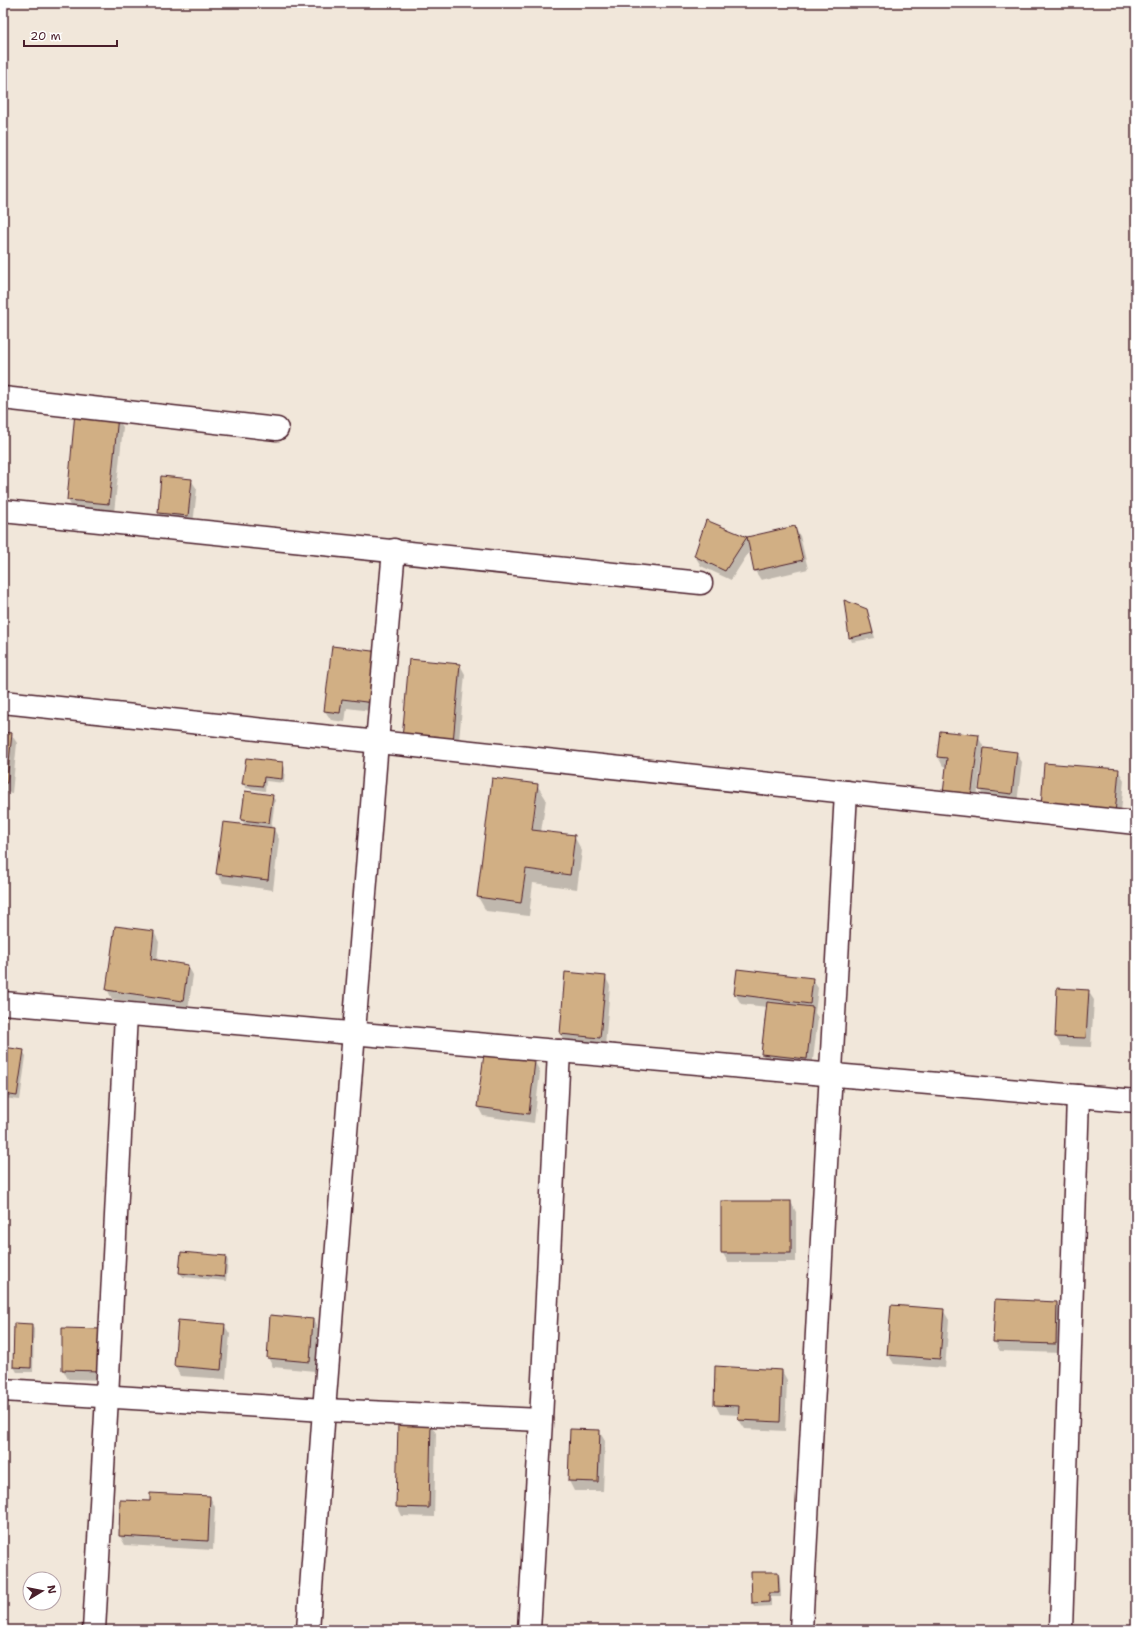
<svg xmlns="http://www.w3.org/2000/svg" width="1139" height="1633" font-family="'Shantell Sans',sans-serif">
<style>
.shadow{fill:#0003;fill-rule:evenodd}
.building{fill:#d1af84;stroke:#4a1f2b}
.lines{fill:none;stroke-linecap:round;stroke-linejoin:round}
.minor-casing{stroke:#4a1f2b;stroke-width:25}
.minor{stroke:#fff;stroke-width:22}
</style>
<rect width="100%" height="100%" fill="#f1e7da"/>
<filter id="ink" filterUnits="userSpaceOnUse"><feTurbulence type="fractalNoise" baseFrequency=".025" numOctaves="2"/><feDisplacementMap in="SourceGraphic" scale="8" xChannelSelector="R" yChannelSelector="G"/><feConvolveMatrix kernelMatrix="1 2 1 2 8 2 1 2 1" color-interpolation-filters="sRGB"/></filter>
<g filter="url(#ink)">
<g class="shadow">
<path d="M 117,417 L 123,427 L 114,513 L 73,509 L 68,500 Z"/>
<path d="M 191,480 L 197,489 L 193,525 L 164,522 L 159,513 Z"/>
<path d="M 706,521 L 747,538 L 794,527 L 800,536 L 808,569 L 761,580 L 755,571 L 751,549 L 731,580 L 701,566 L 695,556 Z"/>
<path d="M 867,610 L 869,615 L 875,638 L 852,642 L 850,637 Z"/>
<path d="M 333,647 L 379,712 L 347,708 L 345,722 L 331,720 L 325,711 Z"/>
<path d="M 460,665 L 465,674 L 458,752 L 403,739 Z"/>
<path d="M 3,733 L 11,734 L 17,743 L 12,793 L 3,792 Z"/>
<path d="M 978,736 L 983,746 L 983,749 L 1016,753 L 1022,762 L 1017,803 L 986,800 L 980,790 L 984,754 L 982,754 L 976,807 L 947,767 L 943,766 L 938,757 Z"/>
<path d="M 283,763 L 285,768 L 284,783 L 266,781 L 265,791 L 246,788 L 243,784 Z"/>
<path d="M 1118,770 L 1124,780 L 1120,823 L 1047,817 Z"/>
<path d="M 537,785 L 546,799 L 541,832 L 574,836 L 582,851 L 577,889 L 533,883 L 529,916 L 486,911 L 478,897 ZM 535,797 L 537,797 L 532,835 L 530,835 Z"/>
<path d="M 272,796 L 275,800 L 271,829 L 274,829 L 279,839 L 273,890 L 223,883 L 217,874 L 245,825 L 242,820 Z"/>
<path d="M 154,932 L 159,942 L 157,961 L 188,966 L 193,975 L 188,1010 L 112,999 L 107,989 Z"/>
<path d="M 605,976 L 610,986 L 605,1047 L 566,1043 L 561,1034 Z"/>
<path d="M 812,979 L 818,988 L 815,1013 L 818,1018 L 812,1068 L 767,1063 L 762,1053 L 767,1007 L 741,1004 L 735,994 Z"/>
<path d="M 1088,991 L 1094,1000 L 1091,1047 L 1061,1046 L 1056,1037 Z"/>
<path d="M 3,1048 L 23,1051 L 26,1056 L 20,1100 L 3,1098 Z"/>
<path d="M 535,1062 L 540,1072 L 534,1123 L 483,1116 L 478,1107 Z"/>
<path d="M 791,1202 L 796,1212 L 796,1262 L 728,1262 L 722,1252 Z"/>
<path d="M 226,1257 L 228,1261 L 226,1281 L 183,1277 L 180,1273 Z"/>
<path d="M 1057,1303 L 1062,1312 L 1061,1353 L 1000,1351 L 994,1341 Z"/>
<path d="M 943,1310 L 949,1320 L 945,1368 L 894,1364 L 888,1354 Z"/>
<path d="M 313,1319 L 318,1329 L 315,1371 L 273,1367 L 268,1358 Z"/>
<path d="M 179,1321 L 224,1325 L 230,1334 L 226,1379 L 180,1376 L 175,1366 Z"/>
<path d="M 15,1324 L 31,1325 L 34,1329 L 33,1372 L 17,1372 L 14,1367 Z"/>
<path d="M 106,1339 L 105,1380 L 68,1379 L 63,1370 Z"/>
<path d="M 782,1371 L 787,1380 L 785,1431 L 745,1429 L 739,1420 L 739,1415 L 720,1414 L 715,1404 Z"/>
<path d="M 430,1424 L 436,1433 L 434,1517 L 402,1516 L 397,1506 Z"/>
<path d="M 571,1430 L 599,1431 L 605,1441 L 603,1491 L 574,1491 L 569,1481 Z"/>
<path d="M 210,1497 L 215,1507 L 213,1550 L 125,1545 L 120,1536 L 151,1502 Z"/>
<path d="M 778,1573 L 780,1577 L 781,1597 L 771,1597 L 771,1606 L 755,1607 L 753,1603 Z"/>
</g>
<g class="building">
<path d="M 75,412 L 118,416 L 109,504 L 67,500 Z"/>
<path d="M 161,476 L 192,479 L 188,516 L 158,513 Z"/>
<path d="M 706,520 L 747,537 L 725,571 L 694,556 Z"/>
<path d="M 795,526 L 803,560 L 754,571 L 747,537 Z"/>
<path d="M 844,600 L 867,609 L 873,633 L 849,638 Z"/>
<path d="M 332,646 L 380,652 L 374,703 L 342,699 L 340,713 L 324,711 Z"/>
<path d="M 409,659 L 460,664 L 453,743 L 402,739 Z"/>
<path d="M 940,731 L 979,735 L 971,798 L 943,794 L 947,758 L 937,757 Z"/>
<path d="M 3,732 L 12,733 L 7,783 L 3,783 Z"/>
<path d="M 984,748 L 1017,752 L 1012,794 L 979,790 Z"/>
<path d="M 246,758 L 283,762 L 282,779 L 264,777 L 263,786 L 242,784 Z"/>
<path d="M 1044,763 L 1119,769 L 1115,814 L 1041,808 Z"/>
<path d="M 492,778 L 538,784 L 532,830 L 575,835 L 570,875 L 526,869 L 521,903 L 477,897 Z"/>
<path d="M 245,791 L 273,795 L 269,823 L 241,820 Z"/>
<path d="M 223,822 L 274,828 L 268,880 L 216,874 Z"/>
<path d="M 115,926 L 154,931 L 151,959 L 188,965 L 183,1001 L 106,990 Z"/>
<path d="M 737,969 L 813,978 L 810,1004 L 734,994 Z"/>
<path d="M 565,972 L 606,976 L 600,1038 L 560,1034 Z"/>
<path d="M 1057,988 L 1089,990 L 1086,1038 L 1055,1037 Z"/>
<path d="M 767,1002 L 813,1007 L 807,1059 L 761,1054 Z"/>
<path d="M 3,1047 L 24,1050 L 17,1096 L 3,1094 Z"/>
<path d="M 484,1054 L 535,1061 L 529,1114 L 477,1107 Z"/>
<rect x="721" y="1201" width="70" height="52"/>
<path d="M 181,1252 L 226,1256 L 224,1277 L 179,1273 Z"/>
<path d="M 995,1299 L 1057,1302 L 1056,1344 L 993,1342 Z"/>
<path d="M 891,1305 L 944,1309 L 940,1359 L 887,1355 Z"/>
<path d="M 270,1315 L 313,1319 L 310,1362 L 267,1358 Z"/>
<path d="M 178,1320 L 225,1324 L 221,1370 L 174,1366 Z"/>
<path d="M 14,1323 L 32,1324 L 31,1368 L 13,1367 Z"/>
<path d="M 62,1328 L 101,1329 L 100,1371 L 62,1370 Z"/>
<path d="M 715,1366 L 782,1370 L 780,1422 L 738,1420 L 739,1406 L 714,1405 Z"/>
<path d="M 398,1422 L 431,1423 L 429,1508 L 396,1507 Z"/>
<path d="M 570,1429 L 600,1430 L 598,1482 L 568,1481 Z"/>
<path d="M 150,1493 L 210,1496 L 208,1541 L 119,1536 L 120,1500 L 150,1501 Z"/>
<path d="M 751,1572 L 778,1572 L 779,1593 L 769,1593 L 769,1602 L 752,1603 Z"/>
</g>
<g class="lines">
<defs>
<g id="minor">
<path d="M 3,398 L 277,429"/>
<path d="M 3,511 L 701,583"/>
<path d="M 3,702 L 1136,823"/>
<path d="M 3,1003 L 1136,1101"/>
<path d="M 3,1390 L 324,1410 L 541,1420"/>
<path d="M 94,1630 L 107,1397 L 126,1014"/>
<path d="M 308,1630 L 324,1410 L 377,742 L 394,550"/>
<path d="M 529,1630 L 541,1420 L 559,1051"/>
<path d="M 801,1630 L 846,792"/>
<path d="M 1061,1630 L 1078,1096"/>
</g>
</defs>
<use href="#minor" class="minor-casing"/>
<use href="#minor" class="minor"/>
</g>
</g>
<rect width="1139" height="1633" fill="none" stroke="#fff" stroke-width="16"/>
<rect x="8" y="8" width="1123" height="1617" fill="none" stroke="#4a1f2b" stroke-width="1.5" filter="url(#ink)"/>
<g transform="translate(42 1591) rotate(80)"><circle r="19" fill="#ffffff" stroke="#b7a5aa"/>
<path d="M0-3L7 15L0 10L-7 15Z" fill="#4a1f2b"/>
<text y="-6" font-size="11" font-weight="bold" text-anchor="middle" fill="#4a1f2b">N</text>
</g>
<path d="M24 40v6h93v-6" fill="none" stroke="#4a1f2b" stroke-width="2"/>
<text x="30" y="40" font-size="12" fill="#4a1f2b" stroke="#ffffff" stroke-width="3" paint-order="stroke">20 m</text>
</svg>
